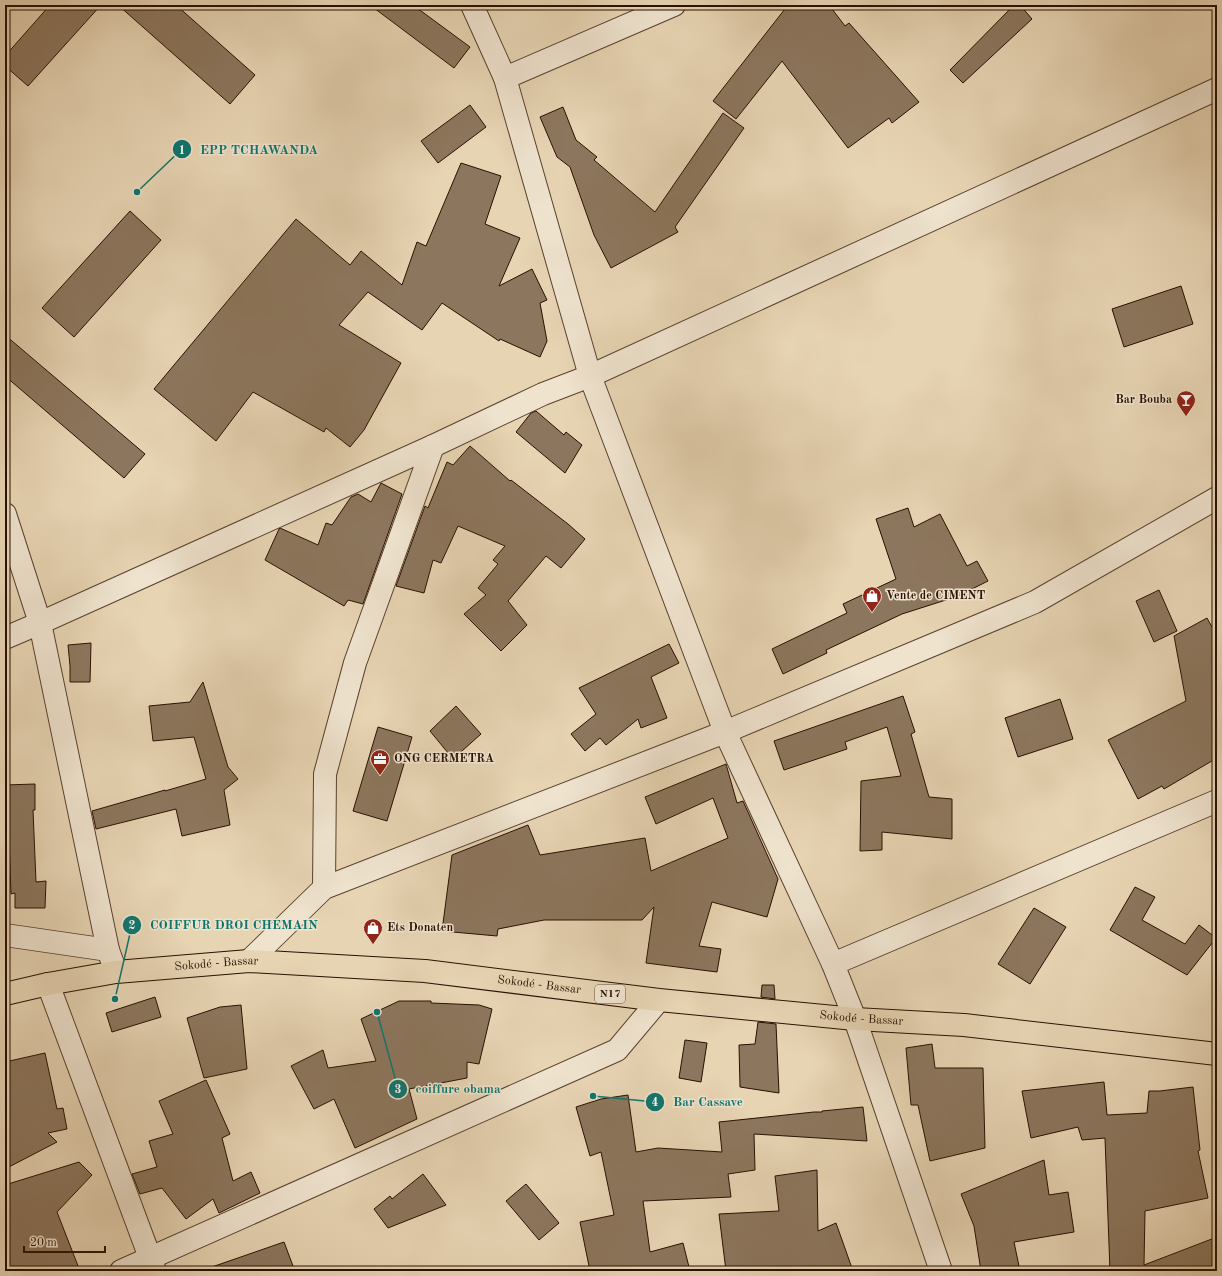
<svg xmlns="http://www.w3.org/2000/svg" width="1222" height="1276" font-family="'Old Standard TT',serif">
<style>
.building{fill:#8c765d;stroke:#291000}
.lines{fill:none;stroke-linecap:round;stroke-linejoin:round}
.street-casing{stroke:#58412d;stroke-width:24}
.primary-casing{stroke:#291000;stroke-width:24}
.street{stroke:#efe3ce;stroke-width:22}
.primary{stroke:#e7d4b3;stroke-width:22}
.labels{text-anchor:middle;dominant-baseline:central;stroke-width:3;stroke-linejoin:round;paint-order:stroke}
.shield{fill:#efe3ce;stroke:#644f3e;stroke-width:1}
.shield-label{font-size:11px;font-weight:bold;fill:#291000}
.poi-label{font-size:12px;font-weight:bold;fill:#291000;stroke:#efe3ce;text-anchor:start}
.street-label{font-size:12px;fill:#291000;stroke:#efe3ce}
.leader{fill:none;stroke:#0f766e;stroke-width:1.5}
.callout-dot{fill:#0f766e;stroke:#efe3ce;stroke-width:1.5}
.mark-label{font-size:12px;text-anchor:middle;font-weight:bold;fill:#fff}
.callout-label{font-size:13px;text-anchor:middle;font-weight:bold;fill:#0f766e;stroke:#efe3ce;stroke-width:3;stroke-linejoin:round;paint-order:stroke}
</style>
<rect width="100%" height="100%" fill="#e7d4b3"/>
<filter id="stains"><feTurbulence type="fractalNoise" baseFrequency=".005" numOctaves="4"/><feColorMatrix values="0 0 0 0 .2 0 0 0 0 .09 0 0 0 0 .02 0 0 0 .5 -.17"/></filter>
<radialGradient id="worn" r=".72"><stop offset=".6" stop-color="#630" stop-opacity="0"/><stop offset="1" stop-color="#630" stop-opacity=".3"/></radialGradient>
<g class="building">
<path d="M 50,5 L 101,5 L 28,86 L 5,66 L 5,56 Z"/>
<path d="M 118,5 L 176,5 L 255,75 L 230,104 Z"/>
<path d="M 370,5 L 413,5 L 470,47 L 454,68 Z"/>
<path d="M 788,5 L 829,5 L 845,26 L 849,23 L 919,102 L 892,123 L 889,118 L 848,148 L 782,61 L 736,119 L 713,101 Z"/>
<path d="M 1014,5 L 1020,5 L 1032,19 L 963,83 L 950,70 Z"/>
<path d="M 470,105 L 486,127 L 438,163 L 421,141 Z"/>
<path d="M 563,107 L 576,140 L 597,157 L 594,160 L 655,212 L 723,113 L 744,128 L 675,227 L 678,232 L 611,268 L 594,235 L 570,167 L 557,157 L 540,117 Z"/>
<path d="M 461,163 L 501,176 L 485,224 L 520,238 L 499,286 L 532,269 L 547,300 L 540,303 L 547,341 L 540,357 L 500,339 L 499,341 L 442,303 L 422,330 L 368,292 L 339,325 L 401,363 L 364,430 L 350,447 L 326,428 L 324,432 L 253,392 L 216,441 L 154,389 L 296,219 L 350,265 L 361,251 L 402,285 L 417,242 L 426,246 Z"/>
<path d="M 130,211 L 161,240 L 74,337 L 42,308 Z"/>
<path d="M 1181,286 L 1193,324 L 1124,347 L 1112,309 Z"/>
<path d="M 5,335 L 145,454 L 124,478 L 5,376 Z"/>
<path d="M 536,411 L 564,435 L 566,432 L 582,445 L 565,473 L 516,432 L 531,413 Z"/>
<path d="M 470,446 L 510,481 L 511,480 L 568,524 L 585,539 L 561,568 L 546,556 L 508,601 L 527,625 L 501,651 L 464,614 L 486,595 L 478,588 L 498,564 L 493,560 L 505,546 L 458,526 L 441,563 L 433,560 L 424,593 L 396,586 L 425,506 L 428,508 L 447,462 L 453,465 Z"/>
<path d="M 381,483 L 402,494 L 363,604 L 348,600 L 344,606 L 265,560 L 279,529 L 280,528 L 318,545 L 326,523 L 332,525 L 351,497 L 358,494 L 371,502 Z"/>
<path d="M 908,508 L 914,527 L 940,514 L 967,566 L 977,561 L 988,581 L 950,600 L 949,599 L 902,614 L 826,650 L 827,653 L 783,674 L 772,649 L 847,613 L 843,604 L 896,579 L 876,519 Z"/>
<path d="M 1159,590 L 1177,631 L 1154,642 L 1136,601 Z"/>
<path d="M 1207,618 L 1217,636 L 1217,758 L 1164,789 L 1162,786 L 1138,799 L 1108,740 L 1186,701 L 1174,636 Z"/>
<path d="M 91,643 L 90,682 L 70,682 L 70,666 L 68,645 Z"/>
<path d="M 669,644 L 679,663 L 651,677 L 667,718 L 641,728 L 638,719 L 606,745 L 600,738 L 585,751 L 571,734 L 596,714 L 579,688 Z"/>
<path d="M 203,682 L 228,767 L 238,779 L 224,790 L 230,825 L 182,836 L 176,809 L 96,829 L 92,811 L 165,790 L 165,791 L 206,779 L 194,737 L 153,741 L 149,706 L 190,702 Z"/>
<path d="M 903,696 L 915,732 L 911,734 L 929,797 L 952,799 L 952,839 L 882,832 L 882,850 L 860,851 L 861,781 L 901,776 L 887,727 L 845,742 L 847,749 L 784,770 L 774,741 Z"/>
<path d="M 1060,699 L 1073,739 L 1018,757 L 1005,718 Z"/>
<path d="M 456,706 L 481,734 L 453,759 L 430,731 Z"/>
<path d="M 378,727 L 412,737 L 387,821 L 353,811 Z"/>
<path d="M 726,764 L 737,803 L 743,801 L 778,879 L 767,917 L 712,902 L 699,946 L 721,949 L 717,972 L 646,963 L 654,907 L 642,920 L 544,920 L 498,929 L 497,936 L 442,931 L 452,855 L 528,825 L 540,855 L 645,838 L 651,871 L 728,838 L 713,798 L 656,824 L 645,797 Z"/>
<path d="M 35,784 L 35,810 L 33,810 L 36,882 L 46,881 L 45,908 L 15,908 L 15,893 L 11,894 L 8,811 L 5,811 L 5,785 Z"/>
<path d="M 1135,887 L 1155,897 L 1142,920 L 1185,944 L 1199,925 L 1216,938 L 1187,975 L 1110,930 Z"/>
<path d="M 1034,908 L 1066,927 L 1030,984 L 998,964 Z"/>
<path d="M 762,985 L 774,985 L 775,999 L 761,997 Z"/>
<path d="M 155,997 L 161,1017 L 112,1032 L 106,1013 Z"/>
<path d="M 399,1001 L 431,1001 L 431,1003 L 479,1005 L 492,1009 L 479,1064 L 467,1062 L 467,1078 L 409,1089 L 417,1119 L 355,1148 L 334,1099 L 314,1109 L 291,1066 L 323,1050 L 328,1068 L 376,1061 L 361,1019 Z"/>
<path d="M 241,1005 L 247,1069 L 204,1078 L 187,1018 L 220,1007 Z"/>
<path d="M 758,1022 L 776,1024 L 779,1093 L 740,1087 L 739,1045 L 755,1044 Z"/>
<path d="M 685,1040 L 707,1043 L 701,1082 L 679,1078 Z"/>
<path d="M 932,1044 L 935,1068 L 983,1068 L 985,1148 L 930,1161 L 918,1105 L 911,1105 L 906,1048 Z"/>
<path d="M 45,1053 L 57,1109 L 63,1108 L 67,1129 L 48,1133 L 57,1142 L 5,1169 L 5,1062 Z"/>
<path d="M 206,1080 L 230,1134 L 222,1138 L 233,1181 L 251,1172 L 260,1193 L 219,1213 L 213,1199 L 186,1219 L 162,1188 L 140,1194 L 132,1174 L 157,1167 L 149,1141 L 173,1134 L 159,1101 Z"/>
<path d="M 1104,1082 L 1107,1115 L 1147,1113 L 1149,1091 L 1160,1091 L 1193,1087 L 1200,1150 L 1198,1151 L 1208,1198 L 1145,1211 L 1144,1265 L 1217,1237 L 1217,1271 L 1110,1271 L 1105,1138 L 1082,1140 L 1078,1127 L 1031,1138 L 1022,1091 Z"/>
<path d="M 628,1095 L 636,1152 L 658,1148 L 722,1152 L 719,1122 L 814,1112 L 822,1112 L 822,1111 L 863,1107 L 867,1141 L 754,1134 L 755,1170 L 728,1174 L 731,1197 L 643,1201 L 650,1252 L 683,1243 L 690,1271 L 590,1271 L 580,1222 L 614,1215 L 601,1152 L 590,1156 L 576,1107 L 601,1099 Z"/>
<path d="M 1044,1160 L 1049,1195 L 1068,1192 L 1074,1232 L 1014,1242 L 1020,1271 L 981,1271 L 974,1226 L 961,1194 Z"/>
<path d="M 79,1162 L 92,1175 L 57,1212 L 80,1271 L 5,1271 L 5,1185 Z"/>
<path d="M 817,1170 L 818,1231 L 836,1223 L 853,1271 L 726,1271 L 719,1214 L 779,1211 L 775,1176 Z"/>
<path d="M 423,1174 L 446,1205 L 388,1228 L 374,1209 L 390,1196 L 392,1199 Z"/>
<path d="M 526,1184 L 559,1223 L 539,1240 L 506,1201 Z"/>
<path d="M 284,1242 L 293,1266 L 280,1271 L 210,1271 L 209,1268 Z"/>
</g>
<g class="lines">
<defs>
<g id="street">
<path d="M 472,5 L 505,78 L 590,376 L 725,732 L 833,964 L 855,1019 L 941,1271"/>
<path d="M 505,78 L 674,5"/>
<path d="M 5,514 L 40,623 L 108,950 L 116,972"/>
<path d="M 5,638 L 40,623 L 433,446 L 543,394 L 590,376 L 1217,89"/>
<path d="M 324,888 L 325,774 L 355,663 L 433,446"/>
<path d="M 5,935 L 108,950"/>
<path d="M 249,961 L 324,888 L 725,732 L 1035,602 L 1217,498"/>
<path d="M 833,964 L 1217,801"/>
<path d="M 48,984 L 155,1271"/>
<path d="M 121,1271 L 617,1050 L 659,1000"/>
</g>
<g id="primary">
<path id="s1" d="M 5,994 L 48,984 L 116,972 L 249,961 L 425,971 L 659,1000 L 855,1019 L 964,1025 L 1217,1054"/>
</g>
</defs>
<use href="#street" class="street-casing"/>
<use href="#primary" class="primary-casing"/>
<use href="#street" class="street"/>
<use href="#primary" class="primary"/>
</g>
<defs>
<symbol id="bar-pin" viewBox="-11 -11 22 30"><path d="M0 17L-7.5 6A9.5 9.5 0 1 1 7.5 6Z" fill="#8f2418" stroke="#efe3ce"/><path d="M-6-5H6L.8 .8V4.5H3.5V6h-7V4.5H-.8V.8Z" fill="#fff"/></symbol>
<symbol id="shop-pin" viewBox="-11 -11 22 30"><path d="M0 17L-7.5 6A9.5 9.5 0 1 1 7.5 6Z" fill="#8f2418" stroke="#efe3ce"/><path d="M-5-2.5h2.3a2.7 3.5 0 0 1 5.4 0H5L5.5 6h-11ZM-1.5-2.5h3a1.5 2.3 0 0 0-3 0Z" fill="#fff"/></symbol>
<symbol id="office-pin" viewBox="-11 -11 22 30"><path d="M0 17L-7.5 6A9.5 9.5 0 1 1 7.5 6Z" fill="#8f2418" stroke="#efe3ce"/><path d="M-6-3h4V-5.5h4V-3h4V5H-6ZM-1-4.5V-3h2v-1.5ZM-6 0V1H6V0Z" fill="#fff"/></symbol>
</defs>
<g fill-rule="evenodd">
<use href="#bar-pin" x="1175" y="389" width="22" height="30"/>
<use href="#shop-pin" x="861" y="585" width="22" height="30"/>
<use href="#office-pin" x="369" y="748" width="22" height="30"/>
<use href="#shop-pin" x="362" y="917" width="22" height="30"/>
</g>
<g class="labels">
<rect class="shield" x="595" y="985" width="30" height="18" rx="3"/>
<g class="shield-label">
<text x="610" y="994">N17</text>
</g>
<g class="poi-label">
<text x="1172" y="400" text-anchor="end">Bar Bouba</text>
<text x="886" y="596">Vente de CIMENT</text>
<text x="394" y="759">ONG CERMETRA</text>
<text x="387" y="928">Ets Donaten</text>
</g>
<g class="street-label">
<text stroke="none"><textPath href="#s1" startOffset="214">Sokodé - Bassar</textPath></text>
<text stroke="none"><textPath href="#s1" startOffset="538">Sokodé - Bassar</textPath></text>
<text stroke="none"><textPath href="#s1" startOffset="862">Sokodé - Bassar</textPath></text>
</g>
</g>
<path class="leader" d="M137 192L182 149M115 999L132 925M377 1012L398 1089M593 1096L655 1102"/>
<g class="callout-dot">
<circle cx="137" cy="192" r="4"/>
<circle cx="115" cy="999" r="4"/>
<circle cx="377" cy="1012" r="4"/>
<circle cx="593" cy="1096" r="4"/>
<circle cx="182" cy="149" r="10"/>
<circle cx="132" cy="925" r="10"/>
<circle cx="398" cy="1089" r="10"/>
<circle cx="655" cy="1102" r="10"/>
</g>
<g class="mark-label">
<text x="182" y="154">1</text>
<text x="132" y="929">2</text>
<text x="398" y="1093">3</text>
<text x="655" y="1106">4</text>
</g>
<g class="callout-label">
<text x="259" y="154">EPP TCHAWANDA</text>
<text x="234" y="929">COIFFUR DROI CHEMAIN</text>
<text x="458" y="1093">coiffure obama</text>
<text x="708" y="1106">Bar Cassave</text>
</g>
<rect width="1222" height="1276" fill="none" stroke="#e7d4b3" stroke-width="20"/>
<rect x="6" y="6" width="1210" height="1264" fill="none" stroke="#291000" stroke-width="2"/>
<rect x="10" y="10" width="1202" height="1256" fill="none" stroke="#291000"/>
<path d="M24 1246v6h81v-6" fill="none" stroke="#291000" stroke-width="2"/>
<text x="30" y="1246" font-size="12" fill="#291000" stroke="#efe3ce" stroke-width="3" paint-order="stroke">20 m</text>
<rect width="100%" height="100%" filter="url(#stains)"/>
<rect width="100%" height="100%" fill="url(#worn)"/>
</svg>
